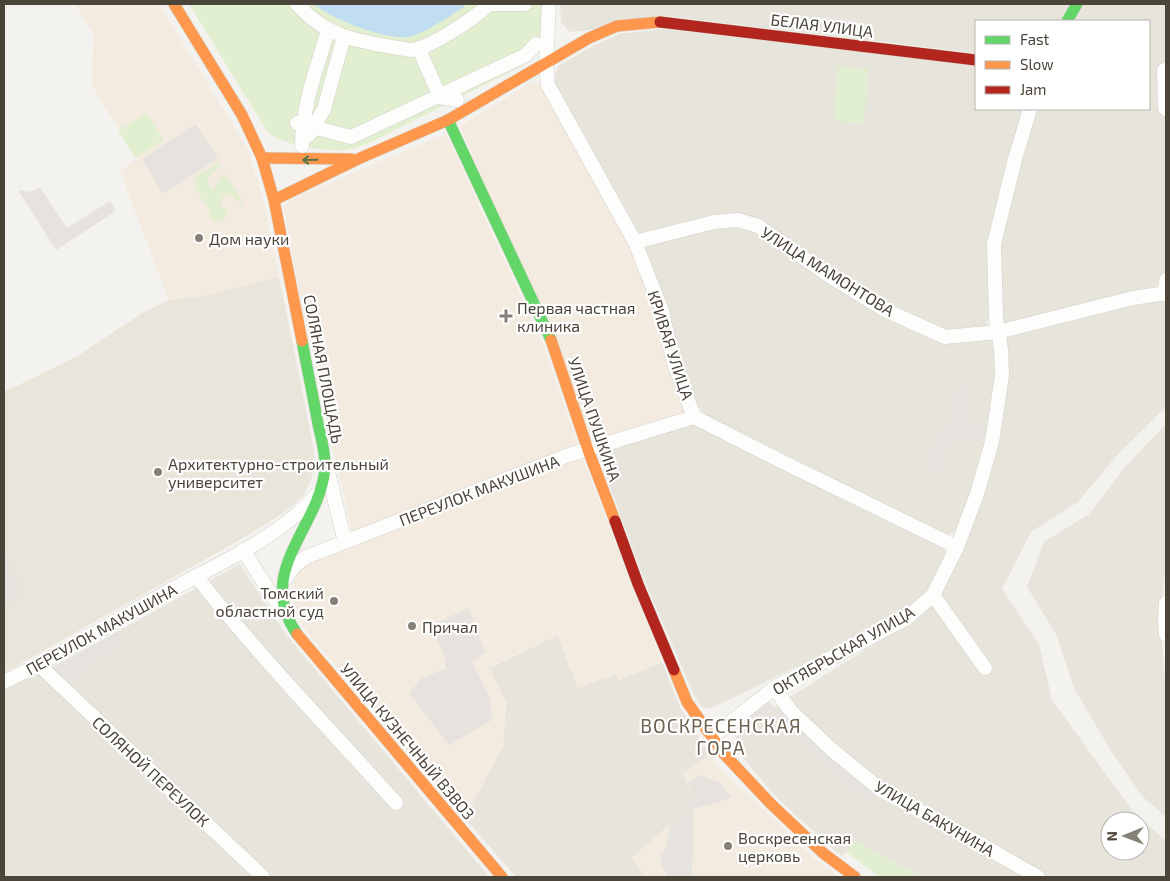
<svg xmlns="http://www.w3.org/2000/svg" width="1170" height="881" font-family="'Exo 2',sans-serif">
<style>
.residential{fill:#e7e4dc;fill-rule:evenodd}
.commercial{fill:#f3ebdf}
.education{fill:#eae5da}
.green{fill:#e1eecf}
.parking{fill:#e6e3df}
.water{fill:#c0ddf1}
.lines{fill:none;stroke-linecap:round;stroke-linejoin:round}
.street-casing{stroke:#d2d0cb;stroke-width:15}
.fast-casing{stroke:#d3cfc5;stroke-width:12}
.slow-casing{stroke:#d3cfc5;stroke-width:12}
.jam-casing{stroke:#d3cfc5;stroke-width:12}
.street{stroke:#fdfdfc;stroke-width:14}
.fast{stroke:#63d668;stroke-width:11}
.slow{stroke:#ff974d;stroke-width:11}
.jam{stroke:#b3261e;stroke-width:11}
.oneway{stroke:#537749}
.poi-dot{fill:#868178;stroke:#fff;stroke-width:2}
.labels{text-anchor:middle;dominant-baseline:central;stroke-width:4.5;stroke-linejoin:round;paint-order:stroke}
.street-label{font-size:16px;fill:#4b4439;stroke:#fff}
.poi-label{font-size:16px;fill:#4b4439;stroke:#fff;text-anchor:start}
.quarter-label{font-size:19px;letter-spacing:1px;fill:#6e6250;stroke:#fff}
</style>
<rect width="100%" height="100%" fill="#f4f2ee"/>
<g class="residential">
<path d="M 560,4 L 1070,4 L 1060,21 L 976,21 L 976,53 L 664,16 L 583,31 L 570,32 L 561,22 Z"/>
<path d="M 1083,4 L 1166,4 L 1166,407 L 1118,454 L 1078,502 L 1031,532 L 1002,589 L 1039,644 L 1052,700 L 1132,810 L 1166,841 L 1166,877 L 920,877 L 856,841 L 842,856 L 834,850 L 777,798 L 733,746 L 733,743 L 777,705 L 910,622 L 983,496 L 1001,316 L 1000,245 L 1021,160 L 1036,109 L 1149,109 L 1149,21 L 1074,21 ZM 1110,821 L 1140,821 L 1140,851 L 1110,851 Z"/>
<path d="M 663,29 L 976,65 L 976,109 L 1023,109 L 1010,157 L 989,318 L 985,328 L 945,333 L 884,306 L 760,224 L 637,237 L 553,82 L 558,66 L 591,47 L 619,34 Z"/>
<path d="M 737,223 L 757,229 L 945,340 L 989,339 L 997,349 L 997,376 L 988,440 L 972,493 L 956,532 L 943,535 L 706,416 L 695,403 L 639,245 Z"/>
<path d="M 694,424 L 944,545 L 946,558 L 930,590 L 904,614 L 712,708 L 702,707 L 695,697 L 645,582 L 598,454 Z"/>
<path d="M 1166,424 L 1166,564 L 1160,621 L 1166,689 L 1166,817 L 1143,797 L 1111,751 L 1074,688 L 1056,634 L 1027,587 L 1044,542 L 1089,514 L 1126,466 Z"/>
<path d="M 240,564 L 283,631 L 489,877 L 4,877 L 4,690 L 46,671 Z"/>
<path d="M 558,635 L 607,678 L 615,673 L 619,680 L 662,662 L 680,707 L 710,755 L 682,774 L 693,793 L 692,798 L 685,811 L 633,857 L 645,877 L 516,877 L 465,818 L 503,746 L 506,703 L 489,668 Z"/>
</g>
<g class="commercial">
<path d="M 75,4 L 159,4 L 249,151 L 263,199 L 279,277 L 203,296 L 169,300 L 120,172 L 136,159 L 91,84 L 94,34 Z"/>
<path d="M 532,82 L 542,86 L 630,244 L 658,311 L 667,361 L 685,413 L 595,444 L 460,126 Z"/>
<path d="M 446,134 L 543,344 L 578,445 L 352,532 L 300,297 L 284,208 L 289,200 Z"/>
<path d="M 582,457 L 662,662 L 618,680 L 615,673 L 578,689 L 557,635 L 489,667 L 505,701 L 503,746 L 465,818 L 308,633 L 292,607 L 291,592 L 294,580 L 299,571 L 309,564 Z"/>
<path d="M 710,755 L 715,763 L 817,861 L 840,877 L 645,877 L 632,857 L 685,811 L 692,798 L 693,793 L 682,774 Z"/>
</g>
<path class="education" d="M 279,277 L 314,450 L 315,464 L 311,480 L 303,496 L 284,513 L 229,546 L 4,673 L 4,392 L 76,357 L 144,312 L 169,300 L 203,296 Z"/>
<g class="green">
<path d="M 189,4 L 543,4 C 543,29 545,50 522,66 L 367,144 C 360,146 353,149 345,150 C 326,152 280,145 267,131 Z"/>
<path d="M 838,67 L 868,69 L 864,123 L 834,121 Z"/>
<path d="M 146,113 L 164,140 L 135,158 L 118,131 Z"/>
<path d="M 218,162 L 220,166 L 208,177 L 211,189 L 215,188 L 219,178 L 225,174 L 243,202 L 240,204 L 230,193 L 222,197 L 221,206 L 227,211 L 227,217 L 218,222 L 211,219 L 208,207 L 197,191 L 195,179 L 199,173 L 205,173 Z"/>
<path d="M 856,841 L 920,877 L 880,877 L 846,852 Z"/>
</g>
<g class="parking">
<path d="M 196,124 L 218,158 L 163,194 L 142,159 Z"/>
<path d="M 40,187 L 67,228 L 110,201 L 116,211 L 56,250 L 18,190 L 31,192 Z"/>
<path d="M 956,386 L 970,387 L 964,418 L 984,423 L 981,444 L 957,435 L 955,440 L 953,439 L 949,449 L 947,449 L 940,473 L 937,476 L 928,471 L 927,465 L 936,429 L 948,427 Z"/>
<path d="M 4,551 L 24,595 L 4,606 Z"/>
<path d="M 469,608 L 485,652 L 472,662 L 490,699 L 492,720 L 449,745 L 409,693 L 421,679 L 446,668 L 445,664 L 447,662 L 434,633 L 442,629 L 440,621 Z"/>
<path d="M 117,632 L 124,643 L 69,682 L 55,666 Z"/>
<path d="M 768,701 L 774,707 L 737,739 L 732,732 Z"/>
<path d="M 783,707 L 828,753 L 875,795 L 868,803 L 812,755 L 814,753 L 777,713 Z"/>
<path d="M 700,775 L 720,783 L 732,798 L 694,809 L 692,877 L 668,877 L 661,865 L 660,854 L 666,848 L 670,825 L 685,811 L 692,798 L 693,793 L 688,782 Z"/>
</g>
<path class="water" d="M 314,4 L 467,4 C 456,13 420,36 407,37 C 382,39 332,19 314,4 Z"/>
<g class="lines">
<defs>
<g id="street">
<path d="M 297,4 C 328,40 365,42 410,50 C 429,49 475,18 489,4"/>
<path d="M 489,4 L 525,4"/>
<path d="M 549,4 L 546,65 L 548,85 L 635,242 L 662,311 L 673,360 L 694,417 L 785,463 L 957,547"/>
<path d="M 419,49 L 440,97 L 457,100"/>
<path d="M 1164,70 L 1165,108 L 1166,109"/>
<path d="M 297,123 L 351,137 L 526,55 L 536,44"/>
<path d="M 309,135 L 324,109 L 344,36"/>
<path d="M 302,146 C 302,106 317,68 328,30"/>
<path d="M 635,242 L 714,222 L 738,220 L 758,226 L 828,275 L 883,309 L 945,337 L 998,332 L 1133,298 L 1166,293"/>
<path d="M 1165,294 L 1166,280"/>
<path d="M 327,468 L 345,542"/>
<path d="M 243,550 L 282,611"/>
<path d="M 196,576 C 258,655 329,728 396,803"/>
<path d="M 287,577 L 293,567 L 306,557 L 569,455 L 694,417"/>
<path d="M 933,595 L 985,668"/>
<path d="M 1166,603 L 1165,620 L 1166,635"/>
<path d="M 39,665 L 263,877"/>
<path d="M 4,682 C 59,656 110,624 163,594 C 210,568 281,537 315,496"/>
<path d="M 774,688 L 791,711 L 832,750 L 881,790 L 966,836 L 1038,877"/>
<path d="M 711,738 L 774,688 L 907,618 L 933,595 L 957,547 L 977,494 L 992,442 L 1002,375 L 1001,349 L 996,318 L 994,244 L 1015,159 L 1030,109"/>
</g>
<g id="fast">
<path d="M 1067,21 L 1077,4"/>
<path d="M 448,120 L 551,340"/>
<path d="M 297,634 C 254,571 319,529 325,469 C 326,454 321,438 318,424 C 313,396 307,368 302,341"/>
</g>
<g id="slow">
<path d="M 174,4 L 242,115 L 262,158 L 274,200 L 302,341"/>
<path d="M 262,158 L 351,159"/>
<path d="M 274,200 L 358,159 L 448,120 L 589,38 L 617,26 L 660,22"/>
<path d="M 551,340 L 588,450 L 615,521"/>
<path d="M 297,634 L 502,877"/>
<path d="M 674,670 L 687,702 L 724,754 L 771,804 L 823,853 L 855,877"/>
</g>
<g id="jam">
<path d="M 660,22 L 976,60"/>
<path d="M 615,521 L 638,584 L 674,670"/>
</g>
</defs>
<use href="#street" class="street-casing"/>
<use href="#fast" class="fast-casing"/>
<use href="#slow" class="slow-casing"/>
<use href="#jam" class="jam-casing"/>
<use href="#street" class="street"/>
<use href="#fast" class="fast"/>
<use href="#slow" class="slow"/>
<use href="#jam" class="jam"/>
</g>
<defs><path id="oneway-shaft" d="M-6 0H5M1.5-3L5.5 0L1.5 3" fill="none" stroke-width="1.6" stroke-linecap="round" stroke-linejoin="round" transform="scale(1.25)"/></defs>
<use class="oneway" href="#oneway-shaft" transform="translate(310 160) rotate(179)"/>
<g class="poi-dot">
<circle cx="199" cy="238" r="5"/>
<path d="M503.5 308.5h5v5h5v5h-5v5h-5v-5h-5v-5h5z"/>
<circle cx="158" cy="472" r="5"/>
<circle cx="334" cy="601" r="5"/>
<circle cx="412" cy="626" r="5"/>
<circle cx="728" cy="846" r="5"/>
</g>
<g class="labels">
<g class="street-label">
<text transform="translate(822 25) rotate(7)">БЕЛАЯ УЛИЦА</text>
<text transform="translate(828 271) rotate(32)">УЛИЦА МАМОНТОВА</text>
<text transform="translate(671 345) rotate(72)">КРИВАЯ УЛИЦА</text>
<text transform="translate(324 369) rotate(79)">СОЛЯНАЯ ПЛОЩАДЬ</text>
<text transform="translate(595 419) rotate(71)">УЛИЦА ПУШКИНА</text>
<text transform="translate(479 490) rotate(-21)">ПЕРЕУЛОК МАКУШИНА</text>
<text transform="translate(101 629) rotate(-29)">ПЕРЕУЛОК МАКУШИНА</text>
<text transform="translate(843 650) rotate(-30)">ОКТЯБРЬСКАЯ УЛИЦА</text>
<text transform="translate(408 741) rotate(50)">УЛИЦА КУЗНЕЧНЫЙ ВЗВОЗ</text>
<text transform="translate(151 771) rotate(43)">СОЛЯНОЙ ПЕРЕУЛОК</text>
<text transform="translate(935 818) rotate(30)">УЛИЦА БАКУНИНА</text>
</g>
<g class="poi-label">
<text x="209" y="238">Дом науки</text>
<text x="517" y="307">Первая частная<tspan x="517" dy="18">клиника</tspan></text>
<text x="168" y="463">Архитектурно-строительный<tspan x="168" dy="18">университет</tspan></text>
<text x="324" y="592" text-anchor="end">Томский<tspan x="324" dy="18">областной суд</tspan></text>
<text x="422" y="626">Причал</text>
<text x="738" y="837">Воскресенская<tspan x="738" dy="18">церковь</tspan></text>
</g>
<g class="quarter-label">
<text x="721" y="725">ВОСКРЕСЕНСКАЯ<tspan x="721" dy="22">ГОРА</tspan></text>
</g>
</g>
<rect width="1170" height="881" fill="none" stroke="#4b4439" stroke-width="10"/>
<rect x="975" y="20" width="175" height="90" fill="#ffffff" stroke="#b7b4b0"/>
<rect x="985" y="36" width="25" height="8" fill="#63d668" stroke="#b7b4b0"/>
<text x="1020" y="45" font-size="15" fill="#4b4439">Fast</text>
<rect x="985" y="61" width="25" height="8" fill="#ff974d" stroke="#b7b4b0"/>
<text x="1020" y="70" font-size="15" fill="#4b4439">Slow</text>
<rect x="985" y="86" width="25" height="8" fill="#b3261e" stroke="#b7b4b0"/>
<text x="1020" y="95" font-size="15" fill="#4b4439">Jam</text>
<g transform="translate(1125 836) rotate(269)"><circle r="24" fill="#ffffff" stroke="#b7b4b0"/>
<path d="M0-4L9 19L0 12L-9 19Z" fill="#868178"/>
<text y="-8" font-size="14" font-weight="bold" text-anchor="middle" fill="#4b4439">N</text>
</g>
</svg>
